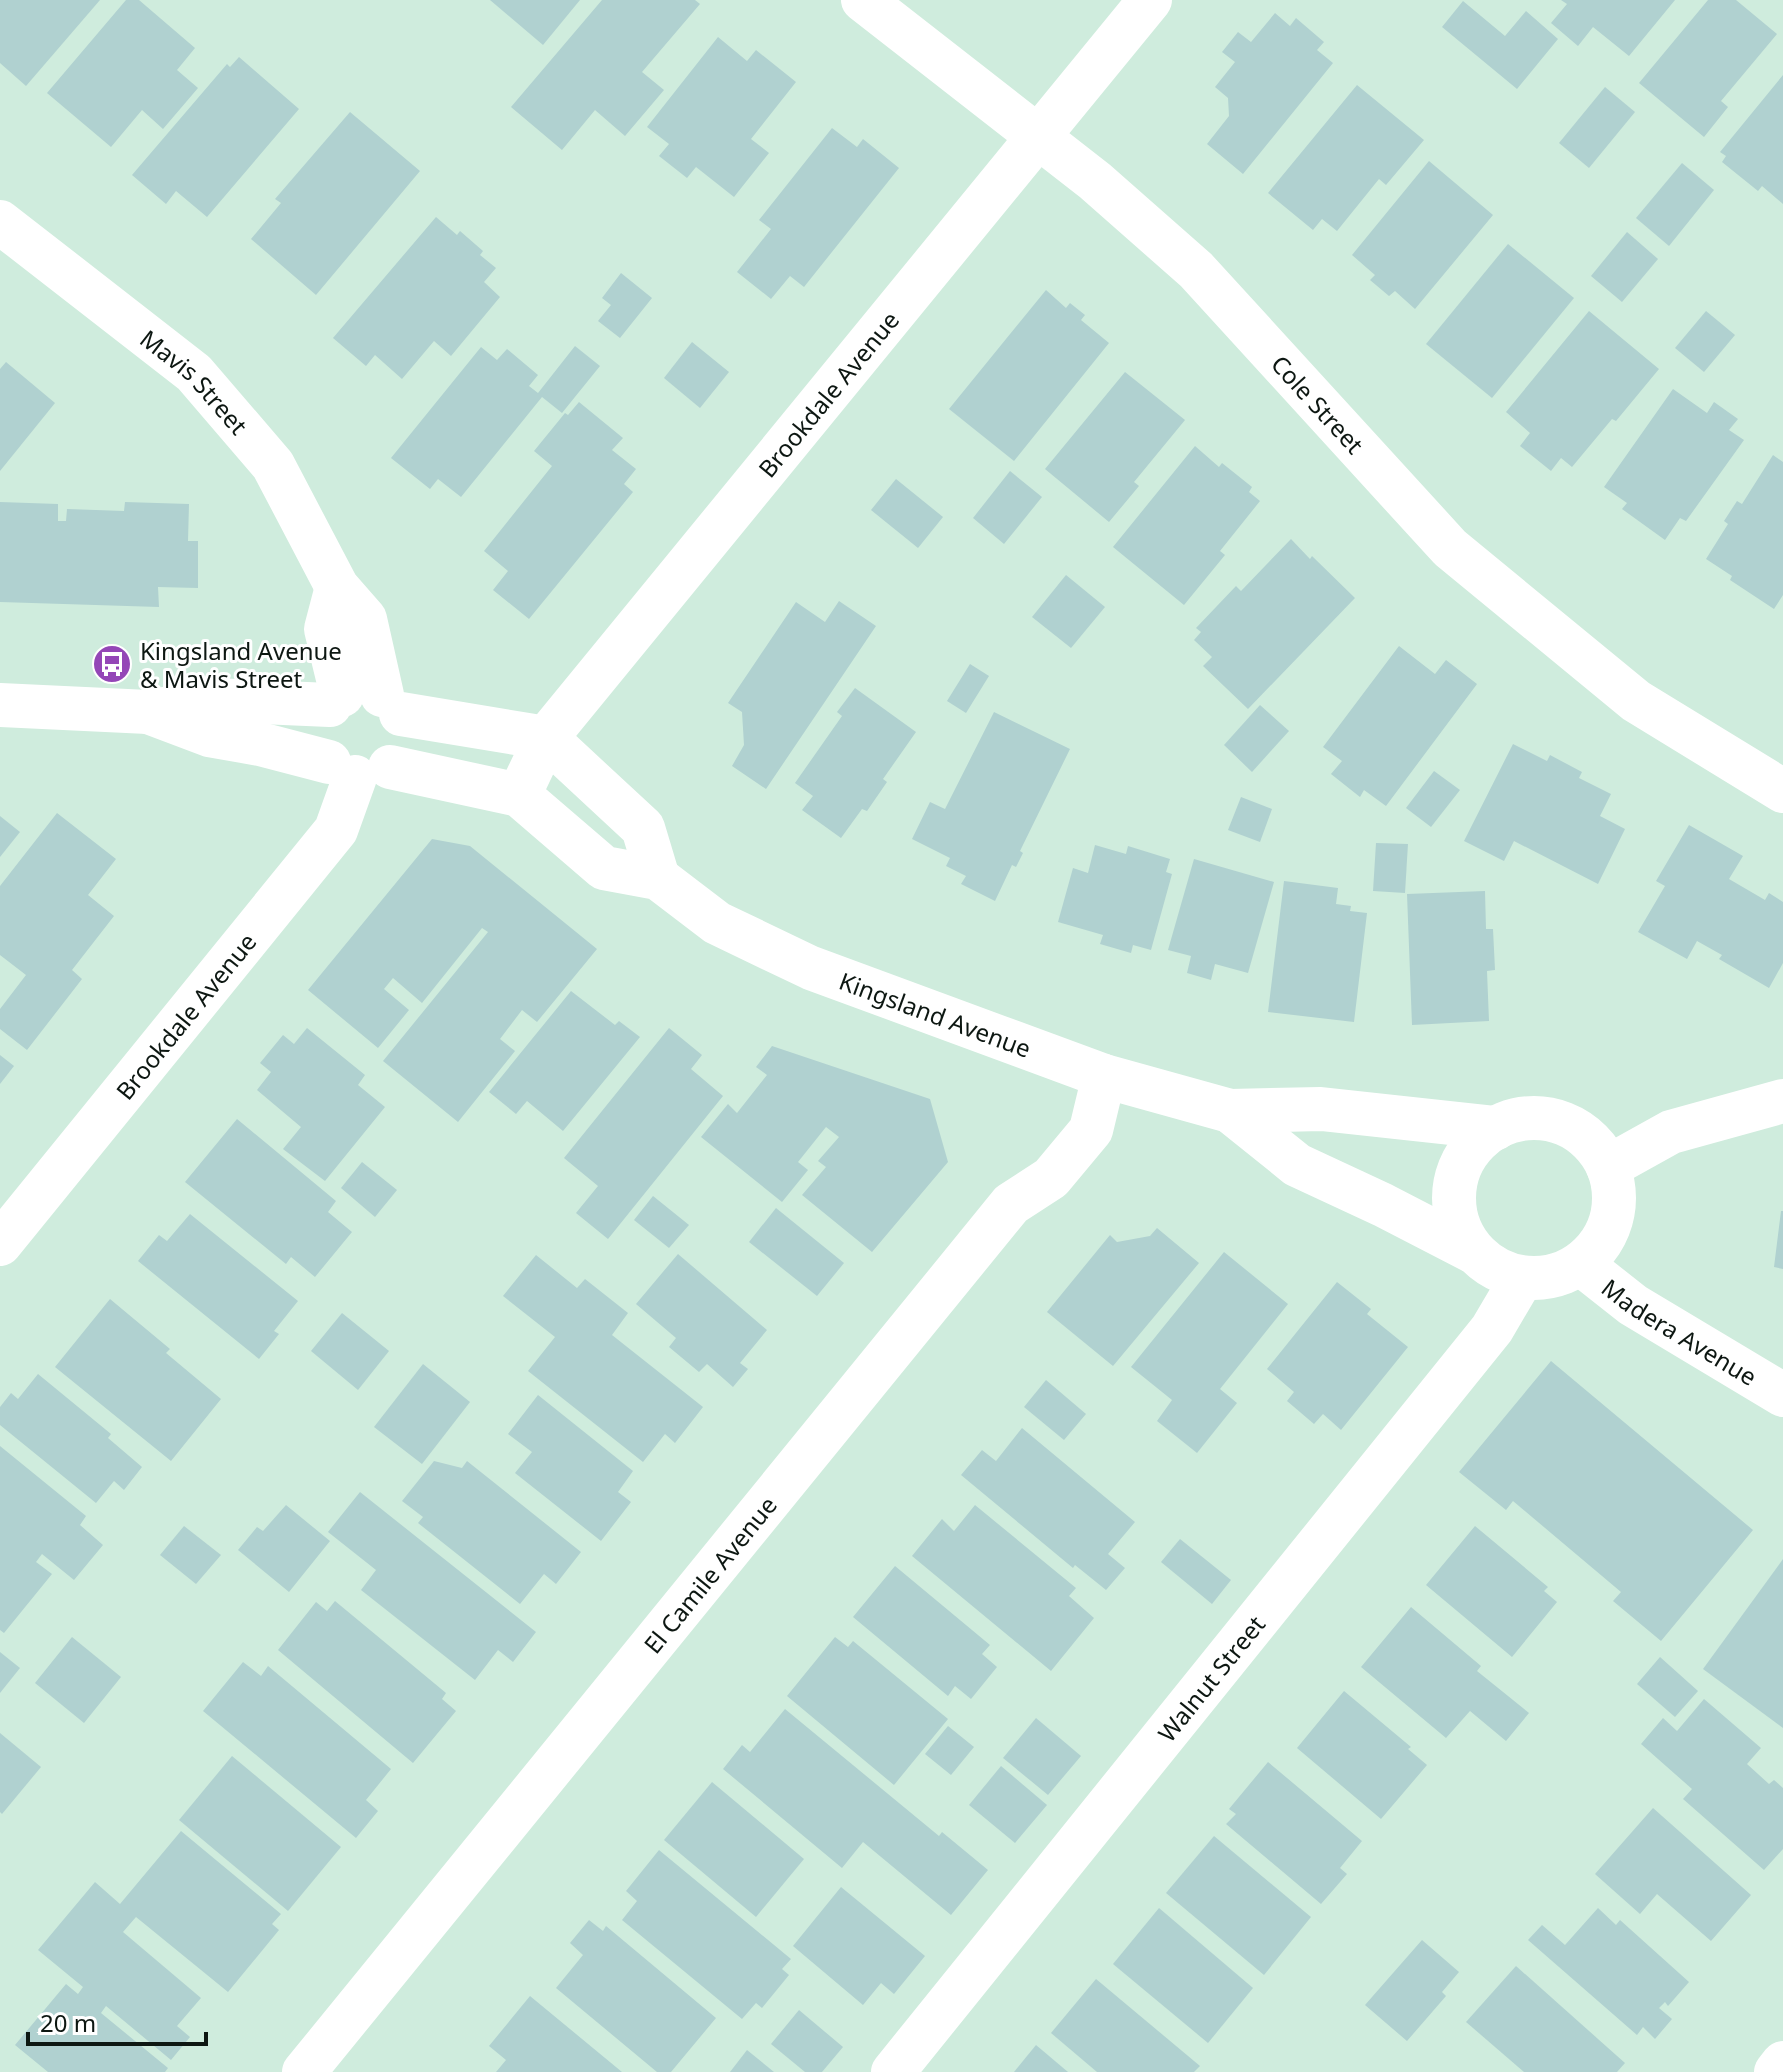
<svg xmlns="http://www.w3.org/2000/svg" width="1783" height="2072" font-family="'Noto Sans',sans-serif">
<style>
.building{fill:#b0d1d0}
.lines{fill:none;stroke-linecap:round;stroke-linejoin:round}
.minor{stroke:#fff;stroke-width:44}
.labels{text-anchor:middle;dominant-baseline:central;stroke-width:6;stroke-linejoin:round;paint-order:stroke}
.street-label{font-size:24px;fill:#0d1712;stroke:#fff}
.poi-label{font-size:24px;fill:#0d1712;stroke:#fff;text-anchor:start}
</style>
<rect width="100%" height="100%" fill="#cfecdd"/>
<g class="building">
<path d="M 0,0 L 100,0 L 26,86 L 0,63 Z"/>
<path d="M 126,0 L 139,0 L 195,48 L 177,70 L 198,88 L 163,129 L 142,110 L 111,147 L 47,93 Z"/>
<path d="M 490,0 L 580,0 L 543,45 Z"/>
<path d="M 602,0 L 695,0 L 700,4 L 642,72 L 664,90 L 625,136 L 595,110 L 562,150 L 511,107 Z"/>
<path d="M 1561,0 L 1675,0 L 1629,56 L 1593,27 L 1578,46 L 1551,23 L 1567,4 Z"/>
<path d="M 1708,0 L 1736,0 L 1777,34 L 1721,101 L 1728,107 L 1704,137 L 1639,83 Z"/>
<path d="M 1463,1 L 1505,36 L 1526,11 L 1558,39 L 1517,89 L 1442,27 Z"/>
<path d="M 1275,13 L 1290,26 L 1296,18 L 1324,42 L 1317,50 L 1333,63 L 1243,174 L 1207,144 L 1229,116 L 1228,98 L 1215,87 L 1235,62 L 1222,52 L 1238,32 L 1251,42 Z"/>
<path d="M 718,37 L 747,61 L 756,50 L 796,82 L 751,139 L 769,153 L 734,197 L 696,167 L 687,178 L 659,156 L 669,144 L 647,127 Z"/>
<path d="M 239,57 L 299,109 L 207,217 L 176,191 L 166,204 L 132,175 L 227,64 L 230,67 Z"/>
<path d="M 1783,75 L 1783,204 L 1762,186 L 1758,191 L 1722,162 L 1726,156 L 1720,152 Z"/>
<path d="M 1357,85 L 1424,140 L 1386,185 L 1379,179 L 1337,231 L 1322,219 L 1313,230 L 1268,193 Z"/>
<path d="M 1605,87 L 1635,112 L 1589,168 L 1559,143 Z"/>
<path d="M 350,112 L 420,171 L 316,295 L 251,239 L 281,203 L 275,199 Z"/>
<path d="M 832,128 L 857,147 L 863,139 L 899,168 L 804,287 L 790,276 L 771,299 L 737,272 L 771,229 L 759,220 Z"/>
<path d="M 1429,161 L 1493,215 L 1415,309 L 1395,291 L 1389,296 L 1370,280 L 1375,275 L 1352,255 Z"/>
<path d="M 1682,163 L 1714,190 L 1669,246 L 1636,218 Z"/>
<path d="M 436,217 L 457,235 L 460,231 L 483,251 L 480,255 L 496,268 L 484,282 L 500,297 L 451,356 L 434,341 L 402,379 L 375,355 L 366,366 L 333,338 Z"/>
<path d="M 1627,232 L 1658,259 L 1622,302 L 1591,276 Z"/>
<path d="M 1508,244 L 1574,298 L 1492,398 L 1426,344 Z"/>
<path d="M 621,273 L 652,298 L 620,338 L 598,321 L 611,305 L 602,298 Z"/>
<path d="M 1046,290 L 1066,308 L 1070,303 L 1085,315 L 1081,320 L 1109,343 L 1014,461 L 949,409 Z"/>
<path d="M 1589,311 L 1659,369 L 1616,421 L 1612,419 L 1572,467 L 1561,458 L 1551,471 L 1520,446 L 1530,433 L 1506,412 Z"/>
<path d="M 1706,311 L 1735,335 L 1704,372 L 1675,348 Z"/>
<path d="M 692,342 L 729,372 L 700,408 L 664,378 Z"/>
<path d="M 575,346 L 600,366 L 562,413 L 542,397 L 461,497 L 438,479 L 430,489 L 391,458 L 481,347 L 497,360 L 507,349 L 538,375 L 529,386 L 538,393 Z"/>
<path d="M 6,362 L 55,403 L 0,471 L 0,369 Z"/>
<path d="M 1125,372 L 1185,420 L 1134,482 L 1139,486 L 1109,522 L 1045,469 Z"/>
<path d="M 1673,389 L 1707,413 L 1714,402 L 1738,419 L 1729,430 L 1744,440 L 1686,521 L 1680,518 L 1665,540 L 1622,509 L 1627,503 L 1604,487 Z"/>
<path d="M 579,402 L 623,438 L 612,450 L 636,469 L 624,484 L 633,492 L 529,619 L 493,590 L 508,571 L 484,551 L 552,466 L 534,451 L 565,413 L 568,415 Z"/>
<path d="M 1195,446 L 1219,467 L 1222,463 L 1252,487 L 1249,492 L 1260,501 L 1220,551 L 1225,555 L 1184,605 L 1113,547 Z"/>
<path d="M 1773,455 L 1783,462 L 1783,595 L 1774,609 L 1730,580 L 1732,576 L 1706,559 L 1728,524 L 1724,521 L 1737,501 L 1742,504 Z"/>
<path d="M 1010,471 L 1042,497 L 1004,544 L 973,518 Z"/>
<path d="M 896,479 L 943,517 L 918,548 L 871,510 Z"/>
<path d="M 0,502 L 58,504 L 58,521 L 66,521 L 67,509 L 124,511 L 125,502 L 189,504 L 188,541 L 198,541 L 198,588 L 158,587 L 159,607 L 0,602 Z"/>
<path d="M 1291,539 L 1310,559 L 1312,556 L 1355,598 L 1248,709 L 1203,666 L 1212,657 L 1194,640 L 1201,632 L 1196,628 L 1236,586 L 1241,591 Z"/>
<path d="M 1066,575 L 1105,607 L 1071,648 L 1032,617 Z"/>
<path d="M 839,601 L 876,626 L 766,789 L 732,766 L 744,745 L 742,712 L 728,703 L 796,602 L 825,622 Z"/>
<path d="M 1399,646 L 1435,674 L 1446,660 L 1477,684 L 1386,806 L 1364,790 L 1360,797 L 1331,774 L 1342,761 L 1323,747 Z"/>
<path d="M 970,664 L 989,676 L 966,713 L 947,701 Z"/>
<path d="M 855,688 L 916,732 L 883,779 L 887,782 L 867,811 L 862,809 L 841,838 L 802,810 L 813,796 L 795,783 L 842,716 L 837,712 Z"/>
<path d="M 1260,705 L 1289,731 L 1252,772 L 1224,745 Z"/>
<path d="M 994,712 L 1070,749 L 1020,851 L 1023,853 L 1016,867 L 1012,865 L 995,901 L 961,884 L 966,876 L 946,866 L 950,858 L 912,839 L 930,802 L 945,809 Z"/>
<path d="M 1513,744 L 1547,761 L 1550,755 L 1582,772 L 1579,778 L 1611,794 L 1600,816 L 1625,829 L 1598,884 L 1514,841 L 1504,861 L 1464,841 Z"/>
<path d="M 1434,771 L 1460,790 L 1431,827 L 1406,808 Z"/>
<path d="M 1241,797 L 1272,809 L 1260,842 L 1228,830 Z"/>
<path d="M 57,813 L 116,859 L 88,895 L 114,916 L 72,970 L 82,979 L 27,1050 L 0,1029 L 0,1009 L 26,975 L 0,955 L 0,886 Z"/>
<path d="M 0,816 L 20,832 L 0,857 Z"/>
<path d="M 1689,825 L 1743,856 L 1729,879 L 1765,900 L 1769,893 L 1783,902 L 1783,963 L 1769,988 L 1719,959 L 1722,955 L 1697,941 L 1687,959 L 1638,932 L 1665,886 L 1656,881 Z"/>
<path d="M 432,839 L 470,846 L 597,949 L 537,1022 L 522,1010 L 500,1039 L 515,1051 L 458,1122 L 383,1061 L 488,932 L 482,928 L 422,1003 L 393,978 L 384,989 L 409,1010 L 378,1048 L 308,990 Z"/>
<path d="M 1376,843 L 1408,844 L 1405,893 L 1373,891 Z"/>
<path d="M 1095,845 L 1126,854 L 1128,846 L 1170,859 L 1166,872 L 1172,874 L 1151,950 L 1133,945 L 1131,953 L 1100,944 L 1103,935 L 1058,922 L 1073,868 L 1088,873 Z"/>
<path d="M 1194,859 L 1274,882 L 1248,973 L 1215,964 L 1211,980 L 1187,973 L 1191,956 L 1168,950 Z"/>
<path d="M 1284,881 L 1338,888 L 1336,904 L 1351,906 L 1350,911 L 1367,913 L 1354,1022 L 1268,1012 Z"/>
<path d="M 1485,891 L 1486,929 L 1493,929 L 1495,970 L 1487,971 L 1489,1021 L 1412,1025 L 1407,894 Z"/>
<path d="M 571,991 L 615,1025 L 619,1021 L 640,1037 L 563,1131 L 527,1101 L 516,1114 L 489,1092 Z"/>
<path d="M 307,1028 L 365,1075 L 358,1085 L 385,1107 L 325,1181 L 283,1149 L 301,1127 L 257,1090 L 271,1072 L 260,1063 L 283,1035 L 294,1044 Z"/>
<path d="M 669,1028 L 702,1055 L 691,1069 L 723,1096 L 608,1239 L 576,1213 L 598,1186 L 564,1158 Z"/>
<path d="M 772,1046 L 930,1099 L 948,1162 L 872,1252 L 802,1195 L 826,1167 L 818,1161 L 839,1137 L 826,1127 L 798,1162 L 808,1170 L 782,1202 L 701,1137 L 728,1104 L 737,1113 L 767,1075 L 756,1067 Z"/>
<path d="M 0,1055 L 14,1066 L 0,1084 Z"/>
<path d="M 237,1119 L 336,1201 L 328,1212 L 352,1232 L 315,1277 L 291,1257 L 286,1264 L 185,1182 Z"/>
<path d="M 362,1162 L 397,1190 L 375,1217 L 341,1188 Z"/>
<path d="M 653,1196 L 689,1225 L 669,1248 L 634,1220 Z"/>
<path d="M 776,1208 L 844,1263 L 817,1296 L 749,1242 Z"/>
<path d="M 1781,1211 L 1783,1211 L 1783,1269 L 1774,1267 Z"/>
<path d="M 190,1214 L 298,1301 L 274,1331 L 279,1334 L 259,1359 L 138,1261 L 159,1235 L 167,1241 Z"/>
<path d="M 1157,1228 L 1199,1263 L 1113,1366 L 1047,1312 L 1110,1235 L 1117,1242 L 1150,1236 Z"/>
<path d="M 1224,1252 L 1288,1304 L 1220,1389 L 1237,1403 L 1197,1453 L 1157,1421 L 1172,1400 L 1131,1367 Z"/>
<path d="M 678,1254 L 767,1330 L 740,1363 L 748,1369 L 733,1387 L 707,1364 L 699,1372 L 669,1347 L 676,1338 L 636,1304 Z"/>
<path d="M 536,1255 L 577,1288 L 585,1279 L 628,1313 L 612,1335 L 703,1407 L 675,1443 L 665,1434 L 643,1462 L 528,1371 L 555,1337 L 503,1296 Z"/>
<path d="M 1337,1282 L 1371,1309 L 1367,1314 L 1408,1347 L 1341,1430 L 1323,1414 L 1314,1424 L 1287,1401 L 1294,1392 L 1267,1369 Z"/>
<path d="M 110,1299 L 170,1349 L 166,1353 L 221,1399 L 171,1461 L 55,1367 Z"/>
<path d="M 342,1313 L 389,1351 L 358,1390 L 311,1351 Z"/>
<path d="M 1551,1361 L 1753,1530 L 1661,1641 L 1613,1601 L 1621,1592 L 1513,1501 L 1506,1510 L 1459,1472 Z"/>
<path d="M 423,1364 L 470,1402 L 422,1464 L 374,1427 Z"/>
<path d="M 38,1374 L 111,1434 L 108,1438 L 142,1467 L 124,1490 L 114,1481 L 96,1503 L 0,1425 L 0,1407 L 11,1393 L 18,1399 Z"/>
<path d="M 1046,1380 L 1086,1414 L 1064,1440 L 1024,1407 Z"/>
<path d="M 538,1395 L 633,1471 L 618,1492 L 631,1502 L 601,1541 L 515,1473 L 532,1452 L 508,1434 Z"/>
<path d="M 1022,1428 L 1135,1522 L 1108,1554 L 1125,1568 L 1106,1590 L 1075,1565 L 1073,1568 L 961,1475 L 982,1450 L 996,1461 Z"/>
<path d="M 0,1446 L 86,1516 L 80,1525 L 103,1545 L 74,1580 L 42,1554 L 36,1562 L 52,1574 L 4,1633 L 0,1630 Z"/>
<path d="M 434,1461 L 462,1468 L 467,1461 L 581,1552 L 556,1584 L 544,1574 L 520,1604 L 418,1523 L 423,1517 L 402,1501 Z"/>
<path d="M 360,1492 L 536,1632 L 513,1662 L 498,1650 L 475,1680 L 361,1590 L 376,1570 L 328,1532 Z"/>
<path d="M 286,1505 L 330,1541 L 289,1592 L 238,1550 L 257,1527 L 263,1531 Z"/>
<path d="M 975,1505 L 1076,1588 L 1069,1596 L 1094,1618 L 1051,1671 L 912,1556 L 942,1519 L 954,1531 Z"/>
<path d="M 184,1526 L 221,1555 L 196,1584 L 160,1555 Z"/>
<path d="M 1475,1526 L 1548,1587 L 1544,1591 L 1557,1602 L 1512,1657 L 1426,1585 Z"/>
<path d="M 1180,1539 L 1231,1580 L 1212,1604 L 1161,1562 Z"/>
<path d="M 1783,1559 L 1783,1728 L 1703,1669 Z"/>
<path d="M 895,1566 L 990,1645 L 982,1654 L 997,1667 L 971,1699 L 955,1686 L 948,1696 L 853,1617 Z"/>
<path d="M 335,1601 L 446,1693 L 442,1699 L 456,1711 L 413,1763 L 278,1650 L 316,1602 L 327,1611 Z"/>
<path d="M 1411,1607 L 1481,1666 L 1477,1671 L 1529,1713 L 1506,1741 L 1470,1711 L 1446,1738 L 1361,1667 Z"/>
<path d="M 72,1637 L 121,1677 L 84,1723 L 35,1683 Z"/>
<path d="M 835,1637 L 848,1647 L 853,1641 L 948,1719 L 894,1785 L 787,1696 Z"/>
<path d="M 0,1652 L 20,1668 L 0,1693 Z"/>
<path d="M 1660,1657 L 1698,1691 L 1675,1717 L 1637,1684 Z"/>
<path d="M 243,1662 L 261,1676 L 268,1666 L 391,1769 L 366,1800 L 378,1811 L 356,1838 L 203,1711 Z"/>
<path d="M 1344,1691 L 1411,1747 L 1408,1749 L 1427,1765 L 1381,1819 L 1297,1748 Z"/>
<path d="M 1704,1699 L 1761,1748 L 1747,1764 L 1769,1784 L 1774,1780 L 1783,1788 L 1783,1849 L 1764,1870 L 1683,1799 L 1692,1789 L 1641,1744 L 1663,1718 L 1677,1731 Z"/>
<path d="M 785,1709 L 939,1836 L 942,1832 L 988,1870 L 951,1915 L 863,1842 L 842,1868 L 723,1769 L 742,1745 L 750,1752 Z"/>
<path d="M 1036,1718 L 1081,1756 L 1048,1795 L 1003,1758 Z"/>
<path d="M 948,1726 L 974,1747 L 951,1775 L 925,1754 Z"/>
<path d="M 0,1733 L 41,1767 L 2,1814 L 0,1812 Z"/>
<path d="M 232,1756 L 341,1847 L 288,1911 L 179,1820 Z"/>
<path d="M 1268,1762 L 1362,1841 L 1340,1868 L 1347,1874 L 1321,1904 L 1226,1824 L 1236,1814 L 1229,1809 Z"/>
<path d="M 1001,1766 L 1047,1805 L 1015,1843 L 969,1805 Z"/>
<path d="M 712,1782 L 804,1859 L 756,1917 L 664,1840 Z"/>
<path d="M 1653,1808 L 1751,1895 L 1711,1941 L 1657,1894 L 1640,1914 L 1595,1874 Z"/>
<path d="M 181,1831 L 281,1914 L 272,1924 L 279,1930 L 228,1992 L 136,1917 L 123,1932 L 201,1998 L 177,2026 L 190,2037 L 171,2060 L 106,2006 L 101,2013 L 168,2068 L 165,2072 L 48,2072 L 15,2045 L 66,1984 L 78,1994 L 83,1987 L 38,1950 L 95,1882 L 120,1904 Z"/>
<path d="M 1214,1836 L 1311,1917 L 1264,1975 L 1166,1893 Z"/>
<path d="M 659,1850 L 791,1959 L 782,1969 L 789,1975 L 762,2008 L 756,2003 L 742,2019 L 622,1920 L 637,1901 L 626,1891 Z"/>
<path d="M 841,1887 L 925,1956 L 894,1994 L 881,1983 L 863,2005 L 793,1946 Z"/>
<path d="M 1159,1908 L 1253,1988 L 1208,2043 L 1113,1964 Z"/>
<path d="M 1598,1908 L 1616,1925 L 1620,1920 L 1689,1982 L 1668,2006 L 1665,2002 L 1659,2008 L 1672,2019 L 1655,2039 L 1643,2027 L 1637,2035 L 1528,1940 L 1542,1925 L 1565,1945 Z"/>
<path d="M 589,1920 L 603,1931 L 606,1926 L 716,2018 L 671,2072 L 657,2072 L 556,1988 L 583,1955 L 570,1943 Z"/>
<path d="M 1422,1940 L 1459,1972 L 1442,1992 L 1446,1996 L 1407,2041 L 1365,2005 Z"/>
<path d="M 1516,1966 L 1625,2063 L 1617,2072 L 1524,2072 L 1466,2022 Z"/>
<path d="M 1096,1979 L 1200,2066 L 1194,2072 L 1097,2072 L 1051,2033 Z"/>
<path d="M 530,1996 L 622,2072 L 496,2072 L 506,2060 L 489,2046 Z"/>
<path d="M 799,2010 L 843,2047 L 822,2072 L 805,2072 L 771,2044 Z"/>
<path d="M 1036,2045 L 1068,2072 L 1014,2072 Z"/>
<path d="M 747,2050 L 774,2072 L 730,2072 Z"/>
</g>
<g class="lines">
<g class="minor">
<path id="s1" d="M 863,0 L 1095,181 L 1196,270 L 1450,548 L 1636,701 L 1783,791"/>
<path id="s2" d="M 0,222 L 194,373 L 273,465 L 337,587 L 365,619 L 382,695"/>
<path d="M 337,587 L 326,629 L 342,695"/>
<path d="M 0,705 L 148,712 L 211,700 L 330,705"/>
<path d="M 148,712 L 209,735 L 260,744 L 329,762"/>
<path d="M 401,714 L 546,738 L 643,828 L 658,878"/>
<path id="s3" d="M 390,767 L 519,795 L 604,868 L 658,878 L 717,923 L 811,968 L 1104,1076 L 1230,1111 L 1321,1109 L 1496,1128"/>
<path id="s4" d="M 519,795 L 546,738 L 1150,0"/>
<path d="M 1230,1111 L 1297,1165 L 1383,1205 L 1472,1251"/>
<circle cx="1534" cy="1198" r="80"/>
<path d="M 1608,1167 L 1671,1132 L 1783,1101"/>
<path id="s5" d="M 0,1244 L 336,830 L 355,777"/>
<path id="s6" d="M 1581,1264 L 1633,1305 L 1783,1395"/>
<path id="s7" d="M 304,2072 L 1011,1204 L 1051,1178 L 1091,1130 L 1104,1076"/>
<path id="s8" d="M 893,2072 L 1492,1329 L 1522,1278"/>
<path d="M 1776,2072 L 1783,2063"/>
</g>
</g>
<defs>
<symbol id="bus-disc" viewBox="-11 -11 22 22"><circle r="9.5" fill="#9446b7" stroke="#fff"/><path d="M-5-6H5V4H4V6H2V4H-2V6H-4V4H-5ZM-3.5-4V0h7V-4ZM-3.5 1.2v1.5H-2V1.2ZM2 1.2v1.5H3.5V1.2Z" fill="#fff"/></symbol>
</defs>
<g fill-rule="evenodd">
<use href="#bus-disc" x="90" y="642" width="44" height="44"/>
</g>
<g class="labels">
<g class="street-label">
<text stroke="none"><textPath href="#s2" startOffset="252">Mavis Street</textPath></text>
<text stroke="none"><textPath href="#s4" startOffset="508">Brookdale Avenue</textPath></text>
<text stroke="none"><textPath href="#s1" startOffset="610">Cole Street</textPath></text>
<text stroke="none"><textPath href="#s3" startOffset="610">Kingsland Avenue</textPath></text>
<text stroke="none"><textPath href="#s5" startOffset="294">Brookdale Avenue</textPath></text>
<text stroke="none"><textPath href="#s6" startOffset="120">Madera Avenue</textPath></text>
<text stroke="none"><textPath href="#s7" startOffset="642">El Camile Avenue</textPath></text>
<text stroke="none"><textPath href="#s8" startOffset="506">Walnut Street</textPath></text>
</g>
<g class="poi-label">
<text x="140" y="650">Kingsland Avenue<tspan x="140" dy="28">&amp; Mavis Street</tspan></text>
</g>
</g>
<path d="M28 2032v12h178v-12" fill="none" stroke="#0d1712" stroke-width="4"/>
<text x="40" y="2032" font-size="24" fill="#0d1712" stroke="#ffffff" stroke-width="6" paint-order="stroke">20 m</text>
</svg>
